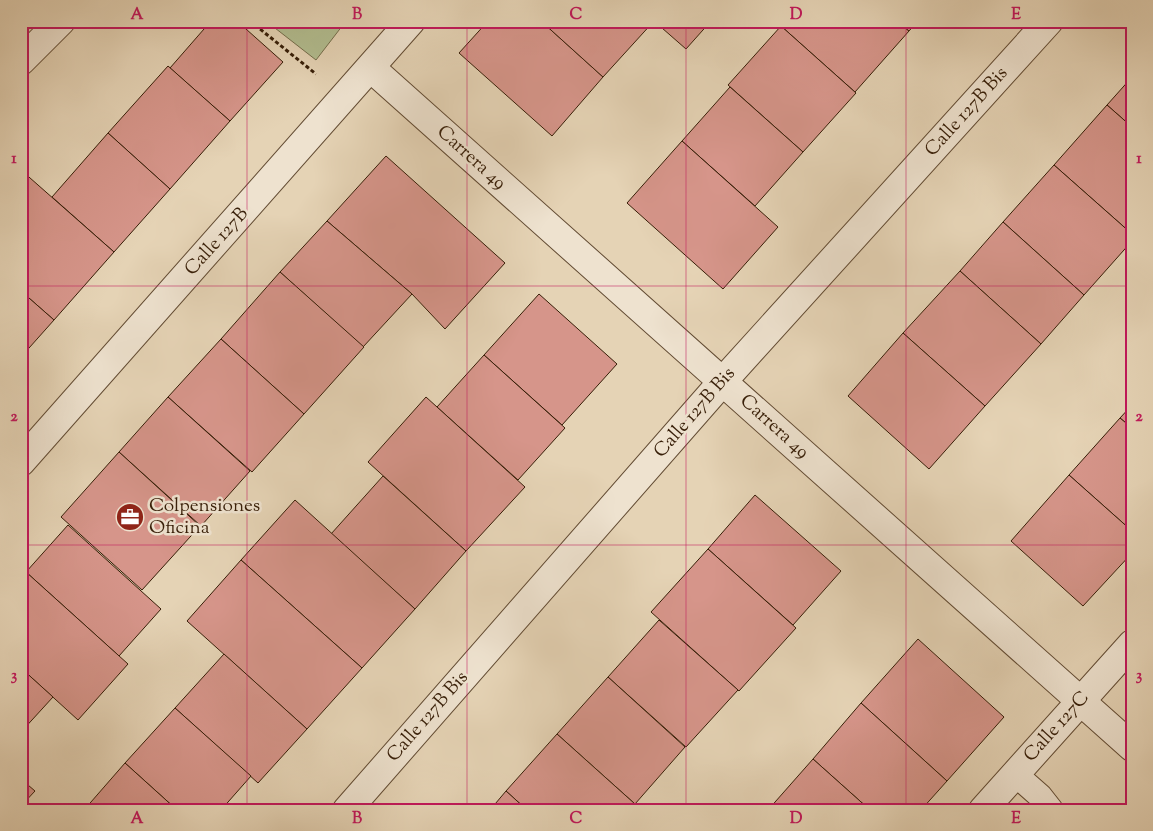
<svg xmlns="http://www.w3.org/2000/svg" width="1153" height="831" font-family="'Sorts Mill Goudy',serif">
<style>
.green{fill:#b2bd90;stroke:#746e4c}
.building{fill:#d6958a;stroke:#371e08}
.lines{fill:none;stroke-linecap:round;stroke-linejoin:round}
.service-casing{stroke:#624b33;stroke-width:26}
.minor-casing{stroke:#624b33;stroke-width:30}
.path{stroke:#371e08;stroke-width:3;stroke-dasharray:4 2.5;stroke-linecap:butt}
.service{stroke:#eee2cf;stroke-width:24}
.minor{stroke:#eee2cf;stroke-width:28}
.grid{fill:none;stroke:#c2185b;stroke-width:1;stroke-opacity:0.55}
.labels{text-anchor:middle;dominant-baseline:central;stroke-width:5;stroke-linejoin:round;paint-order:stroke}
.street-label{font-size:19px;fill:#371e08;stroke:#eee2cf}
.poi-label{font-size:19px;fill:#371e08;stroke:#eee2cf;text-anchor:start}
.neatline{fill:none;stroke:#c2185b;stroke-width:2}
.grid-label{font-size:16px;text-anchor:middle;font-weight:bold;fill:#c2185b}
</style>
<rect width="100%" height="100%" fill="#e5d3b5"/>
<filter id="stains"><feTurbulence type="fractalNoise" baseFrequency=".004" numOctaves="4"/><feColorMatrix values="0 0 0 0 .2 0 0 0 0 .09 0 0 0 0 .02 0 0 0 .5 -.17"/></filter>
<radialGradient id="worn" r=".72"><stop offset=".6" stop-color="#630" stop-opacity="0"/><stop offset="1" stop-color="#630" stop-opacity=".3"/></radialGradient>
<path class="green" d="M 266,21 L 346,21 L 316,60 Z"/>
<g class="building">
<path d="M 211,21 L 237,21 L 283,62 L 230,121 L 170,68 Z"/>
<path d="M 488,21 L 541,21 L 603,77 L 552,136 L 459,53 Z"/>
<path d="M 541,21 L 654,21 L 603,77 Z"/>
<path d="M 654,21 L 711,21 L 686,49 Z"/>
<path d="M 785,21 L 897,21 L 909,31 L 855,92 L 781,26 Z"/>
<path d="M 897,21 L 918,21 L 909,31 Z"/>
<path d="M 781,26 L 856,93 L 803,152 L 728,85 Z"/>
<path d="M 168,66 L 230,121 L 170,189 L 108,133 Z"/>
<path d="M 1132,77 L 1132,127 L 1107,105 Z"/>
<path d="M 730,87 L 803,152 L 755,206 L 682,141 Z"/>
<path d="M 1107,105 L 1132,127 L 1132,234 L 1054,165 Z"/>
<path d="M 108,133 L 170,189 L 114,252 L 52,197 Z"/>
<path d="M 682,141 L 778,227 L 723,289 L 627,203 Z"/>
<path d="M 386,156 L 505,263 L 445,329 L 412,294 L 327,221 Z"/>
<path d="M 1054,165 L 1132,234 L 1132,241 L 1084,295 L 1003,222 Z"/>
<path d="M 21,170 L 114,252 L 54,320 L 21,291 Z"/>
<path d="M 327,221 L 412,294 L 363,347 L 280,272 Z"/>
<path d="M 1003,222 L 1084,295 L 1041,344 L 960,271 Z"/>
<path d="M 960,271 L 1041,344 L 985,406 L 903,333 Z"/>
<path d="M 280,272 L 364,347 L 304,414 L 221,339 Z"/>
<path d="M 21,291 L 54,320 L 21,357 Z"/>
<path d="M 539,294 L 617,364 L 562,425 L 484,355 Z"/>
<path d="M 903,333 L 985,406 L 929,469 L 848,396 Z"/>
<path d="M 221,339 L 304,414 L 252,472 L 168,397 Z"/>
<path d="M 484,355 L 565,428 L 518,480 L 437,407 Z"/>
<path d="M 168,397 L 250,471 L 201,526 L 119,452 Z"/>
<path d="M 426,397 L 525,487 L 466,551 L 368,462 Z"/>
<path d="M 1132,405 L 1132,428 L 1120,418 Z"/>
<path d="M 1120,418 L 1132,428 L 1132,531 L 1069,475 Z"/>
<path d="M 119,452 L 200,526 L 142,590 L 61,517 Z"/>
<path d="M 1069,475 L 1132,531 L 1132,553 L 1083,606 L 1011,541 Z"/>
<path d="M 383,476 L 466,551 L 415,609 L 331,534 Z"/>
<path d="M 755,495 L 841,571 L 793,625 L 708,549 Z"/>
<path d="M 295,500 L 415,609 L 362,668 L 241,560 Z"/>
<path d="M 68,525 L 161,609 L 119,656 L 26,572 Z"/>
<path d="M 708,549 L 796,628 L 739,691 L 651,612 Z"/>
<path d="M 241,560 L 362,668 L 307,729 L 187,621 Z"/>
<path d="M 26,572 L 128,664 L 78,720 L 21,668 L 21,577 Z"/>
<path d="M 659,620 L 738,690 L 686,747 L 608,677 Z"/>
<path d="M 918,639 L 1004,717 L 947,781 L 861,703 Z"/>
<path d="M 224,654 L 307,729 L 258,783 L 175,708 Z"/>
<path d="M 21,668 L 53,697 L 21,732 Z"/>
<path d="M 608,677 L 685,747 L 635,804 L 557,734 Z"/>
<path d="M 861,703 L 947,781 L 921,810 L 870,810 L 813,759 Z"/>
<path d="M 175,708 L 251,776 L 221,810 L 177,810 L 125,763 Z"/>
<path d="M 557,734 L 635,804 L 629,810 L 527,810 L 506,791 Z"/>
<path d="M 813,759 L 870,810 L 768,810 Z"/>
<path d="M 125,763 L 177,810 L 84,810 Z"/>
<path d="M 21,779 L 35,791 L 21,806 Z"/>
<path d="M 506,791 L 527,810 L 490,810 Z"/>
</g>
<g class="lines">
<defs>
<path id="service" d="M 1015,774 L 1040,796 L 1051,810"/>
<g id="minor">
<path d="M 21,61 L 61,21"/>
<path d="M 371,68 L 1132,747"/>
<path d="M 21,462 L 411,21"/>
<path d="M 347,810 L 723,381 L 1049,21"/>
<path d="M 983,810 L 1132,644"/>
</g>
</defs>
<use href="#service" class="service-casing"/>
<use href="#minor" class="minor-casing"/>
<path class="path" d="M 250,21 L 316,74"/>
<use href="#service" class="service"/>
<use href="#minor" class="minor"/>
</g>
<path class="grid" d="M 247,21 L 247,810M 467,21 L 467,810M 686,21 L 686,810M 906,21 L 906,810M 21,286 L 1132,286M 21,545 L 1132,545"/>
<defs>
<symbol id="office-disc" viewBox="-11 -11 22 22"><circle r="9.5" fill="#8f2418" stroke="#eee2cf"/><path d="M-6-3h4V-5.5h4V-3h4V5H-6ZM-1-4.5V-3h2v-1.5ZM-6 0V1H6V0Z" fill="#fff"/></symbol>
</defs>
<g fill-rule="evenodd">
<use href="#office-disc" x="114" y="501" width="32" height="32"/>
</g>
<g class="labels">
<g class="street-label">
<text transform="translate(967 112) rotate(-48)">Calle 127B Bis</text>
<text transform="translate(471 158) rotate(42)">Carrera 49</text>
<text transform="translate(217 242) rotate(-48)">Calle 127B</text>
<text transform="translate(695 413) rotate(-49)">Calle 127B Bis</text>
<text transform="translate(774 427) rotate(42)">Carrera 49</text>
<text transform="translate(428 717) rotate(-49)">Calle 127B Bis</text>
<text transform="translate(1057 727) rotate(-48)">Calle 127C</text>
</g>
<g class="poi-label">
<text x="149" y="506">Colpensiones<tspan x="149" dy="22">Oficina</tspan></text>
</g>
</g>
<rect width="1153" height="831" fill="none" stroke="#e5d3b5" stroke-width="55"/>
<rect x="28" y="28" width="1098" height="776" class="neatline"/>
<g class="grid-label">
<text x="137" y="19">A</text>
<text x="357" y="19">B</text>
<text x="576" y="19">C</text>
<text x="796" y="19">D</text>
<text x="1016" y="19">E</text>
<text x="14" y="163">1</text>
<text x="1139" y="163">1</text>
<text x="14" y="421">2</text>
<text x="1139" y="421">2</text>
<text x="14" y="680">3</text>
<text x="1139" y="680">3</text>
<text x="137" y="823">A</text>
<text x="357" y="823">B</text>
<text x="576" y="823">C</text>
<text x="796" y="823">D</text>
<text x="1016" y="823">E</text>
</g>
<rect width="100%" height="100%" filter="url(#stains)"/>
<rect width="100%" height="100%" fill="url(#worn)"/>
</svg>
